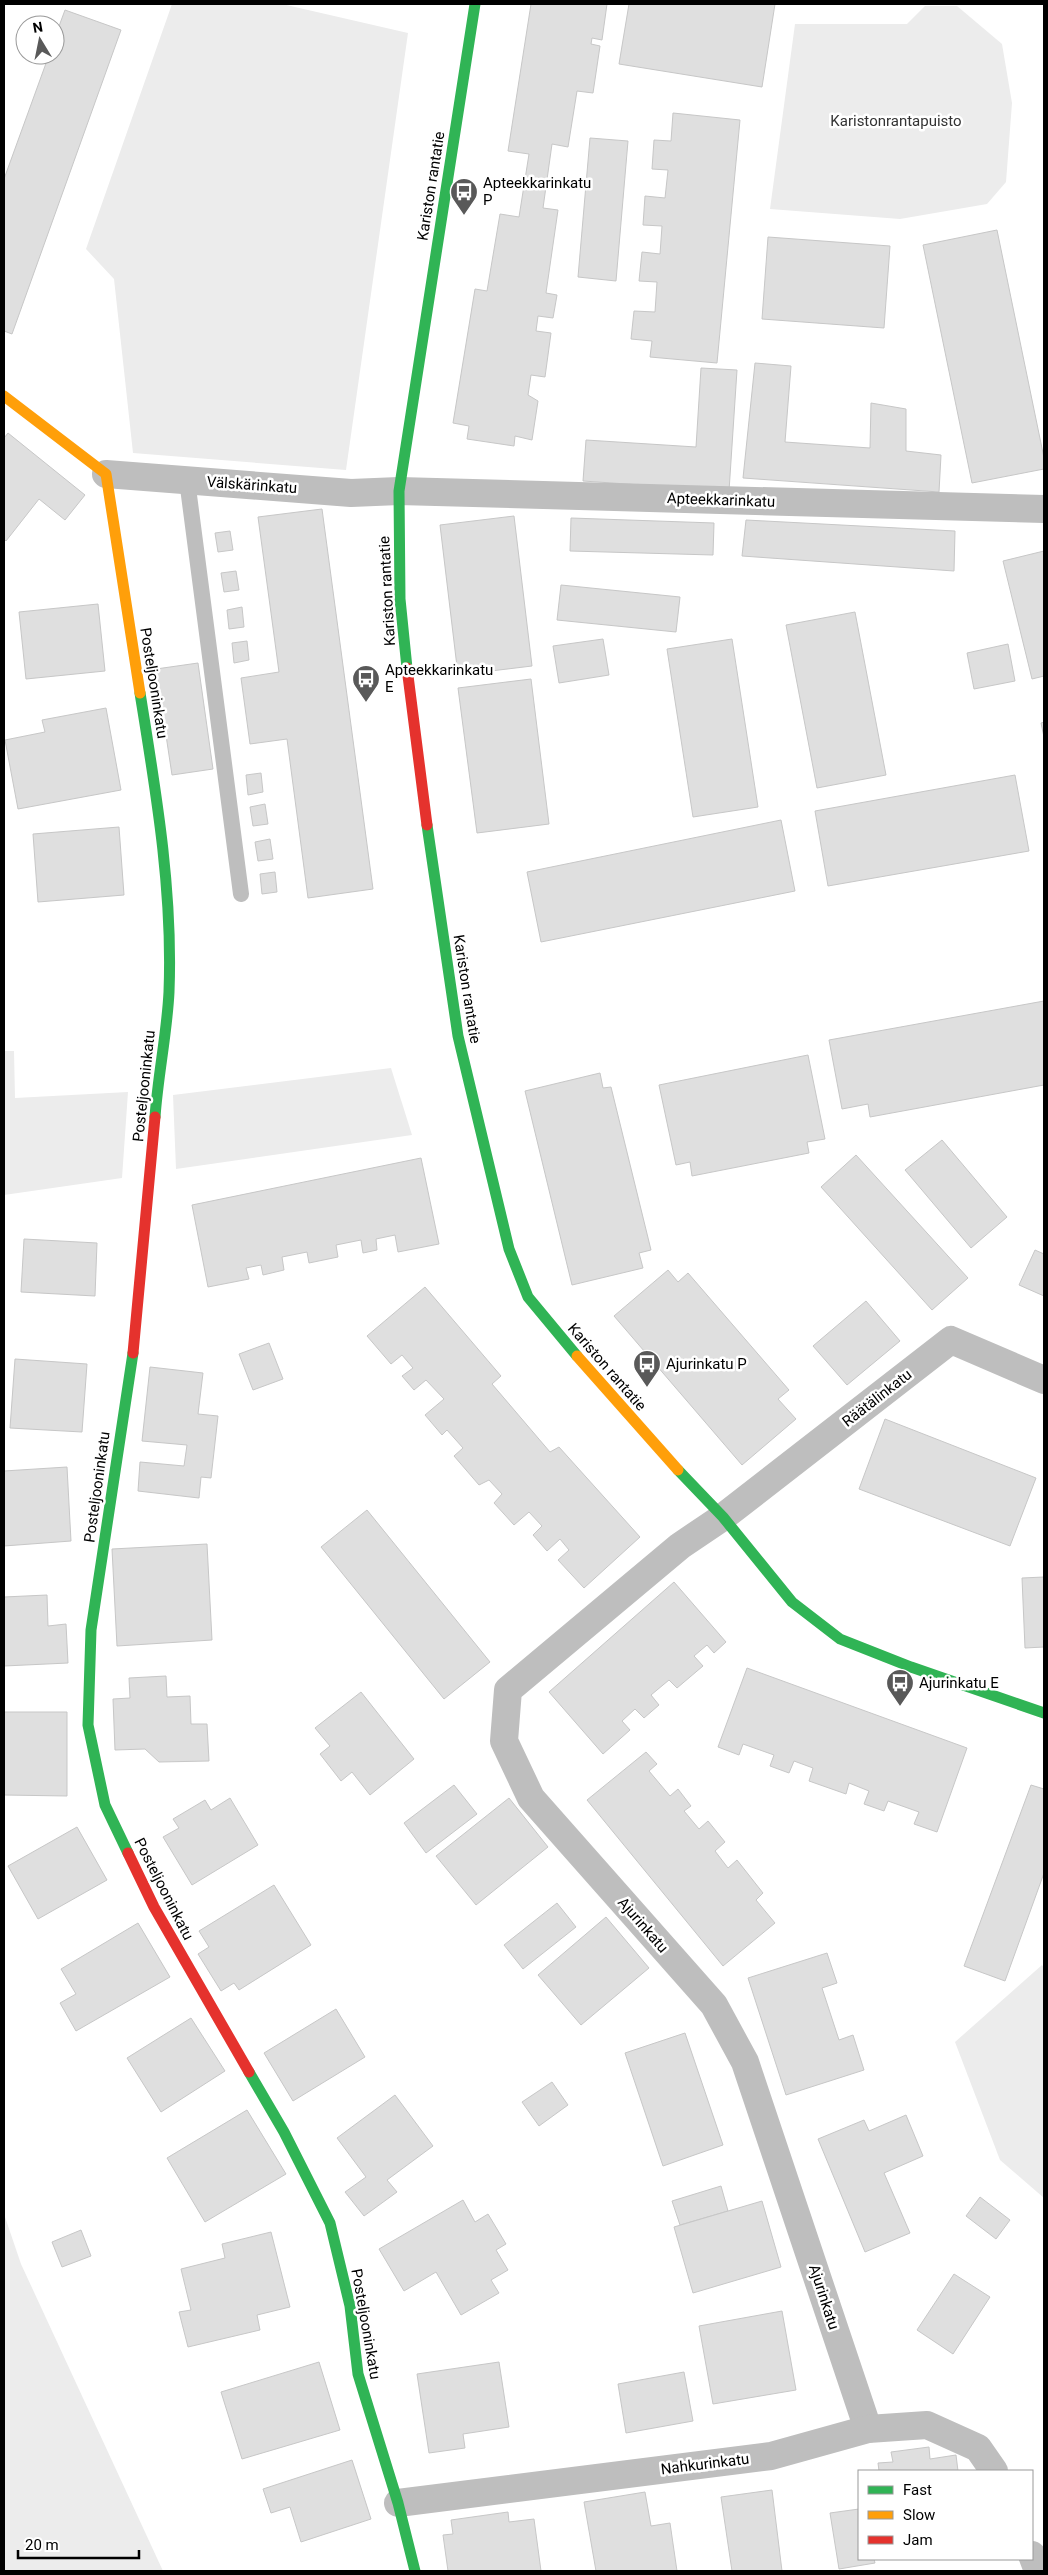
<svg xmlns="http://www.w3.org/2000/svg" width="1048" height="2575" font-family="Roboto,sans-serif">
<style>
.green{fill:#ececec}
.building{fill:#dfdfdf;stroke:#c7c7c7}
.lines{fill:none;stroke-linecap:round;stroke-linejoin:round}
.lane{stroke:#bebebe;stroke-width:16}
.street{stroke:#bebebe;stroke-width:28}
.fast{stroke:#30b455;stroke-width:11}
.slow{stroke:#ff9f0a;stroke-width:11}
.jam{stroke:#e5322d;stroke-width:11}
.labels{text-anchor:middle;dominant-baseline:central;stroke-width:5;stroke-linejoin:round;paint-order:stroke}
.park-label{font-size:15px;fill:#333;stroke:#fff}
.poi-label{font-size:15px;fill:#000;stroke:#fff;text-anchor:start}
.street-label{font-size:15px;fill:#000;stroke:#fff}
</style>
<rect width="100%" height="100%" fill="#fff"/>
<g class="green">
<path d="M 172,4 L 282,4 L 408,33 L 346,470 L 133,453 L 114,279 L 86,249 Z"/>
<path d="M 925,6 L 957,6 L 1002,44 L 1012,103 L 1006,182 L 987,204 L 900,219 L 770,209 L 795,24 L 907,24 Z"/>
<path d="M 4,1051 L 14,1051 L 15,1098 L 128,1092 L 122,1178 L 4,1195 Z"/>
<path d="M 391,1068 L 412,1135 L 176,1169 L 173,1095 Z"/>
<path d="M 1042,1965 L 1044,1968 L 1044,2198 L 1000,2160 L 955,2042 Z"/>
<path d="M 4,2214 L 21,2264 L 163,2571 L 4,2571 Z"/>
</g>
<g class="building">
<path d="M 531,4 L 607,4 L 602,40 L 592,38 L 591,44 L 600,46 L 593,93 L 577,91 L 568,147 L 552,144 L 543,208 L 558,210 L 546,293 L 557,295 L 553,318 L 538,316 L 536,331 L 551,333 L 545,377 L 531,375 L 528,395 L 538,401 L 532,440 L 515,436 L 514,446 L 467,439 L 469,426 L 453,423 L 475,289 L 487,291 L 500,214 L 519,217 L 529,154 L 508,151 Z"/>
<path d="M 629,4 L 775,4 L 762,87 L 619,64 Z"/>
<path d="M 65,10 L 121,30 L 12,334 L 4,331 L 4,179 L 49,55 L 55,55 L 55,37 Z"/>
<path d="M 673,113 L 740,120 L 717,363 L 650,357 L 652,341 L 631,339 L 634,311 L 655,312 L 657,282 L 639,281 L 642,252 L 660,254 L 662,226 L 643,225 L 645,196 L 665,198 L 668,170 L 652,169 L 654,140 L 671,141 Z"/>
<path d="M 590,138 L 628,141 L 616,281 L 578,277 Z"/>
<path d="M 997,230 L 1044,458 L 1044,469 L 972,483 L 923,245 Z"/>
<path d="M 768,237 L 890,246 L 884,328 L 762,319 Z"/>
<path d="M 755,363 L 791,366 L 785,442 L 870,448 L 871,403 L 906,409 L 906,451 L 941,455 L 939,492 L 743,478 Z"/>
<path d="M 701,368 L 737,370 L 729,491 L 583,481 L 586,440 L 696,447 Z"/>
<path d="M 8,433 L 85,495 L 65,520 L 39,499 L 6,541 L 4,539 L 4,438 Z"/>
<path d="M 322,509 L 373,889 L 308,898 L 287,739 L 250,744 L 241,678 L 279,672 L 258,517 Z"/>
<path d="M 514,516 L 532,666 L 458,675 L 440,525 Z"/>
<path d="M 571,518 L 714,523 L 713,555 L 570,551 Z"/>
<path d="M 746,520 L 955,531 L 954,571 L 742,556 Z"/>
<path d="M 230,531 L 233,550 L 218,552 L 215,533 Z"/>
<path d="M 1044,551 L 1044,676 L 1032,679 L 1003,561 Z"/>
<path d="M 236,571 L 239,590 L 224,592 L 221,573 Z"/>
<path d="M 561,585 L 680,597 L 676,632 L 557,620 Z"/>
<path d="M 98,604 L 105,671 L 26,679 L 19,612 Z"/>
<path d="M 242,607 L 244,627 L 229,629 L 227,610 Z"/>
<path d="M 855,612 L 886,775 L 817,788 L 786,625 Z"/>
<path d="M 603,639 L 609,675 L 559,683 L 553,646 Z"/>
<path d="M 732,639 L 758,807 L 693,817 L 667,649 Z"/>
<path d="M 247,641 L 249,660 L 234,663 L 232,643 Z"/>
<path d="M 1008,644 L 1015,681 L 974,689 L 967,653 Z"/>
<path d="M 198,663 L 213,769 L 172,775 L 156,669 Z"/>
<path d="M 531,679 L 549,824 L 477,833 L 458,688 Z"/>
<path d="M 106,708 L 121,790 L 18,809 L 5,740 L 45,732 L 42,720 Z"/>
<path d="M 1044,722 L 1044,737 L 1041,723 Z"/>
<path d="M 261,773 L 263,792 L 248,795 L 246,775 Z"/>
<path d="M 1015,775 L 1029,851 L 828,886 L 815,811 Z"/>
<path d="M 265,804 L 268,824 L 253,826 L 250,807 Z"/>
<path d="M 781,820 L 795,891 L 541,942 L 527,872 Z"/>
<path d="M 119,827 L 124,895 L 38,902 L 33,834 Z"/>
<path d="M 270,839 L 273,859 L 258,861 L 255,842 Z"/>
<path d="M 275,872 L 277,892 L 262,894 L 260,874 Z"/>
<path d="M 1044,1001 L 1044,1085 L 870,1117 L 868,1104 L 842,1109 L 829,1040 Z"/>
<path d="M 808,1055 L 825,1139 L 807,1142 L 809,1153 L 692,1176 L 690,1162 L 676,1165 L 659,1085 Z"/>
<path d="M 600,1073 L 603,1088 L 611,1087 L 651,1250 L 639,1253 L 643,1268 L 572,1285 L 525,1091 Z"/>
<path d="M 942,1140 L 1007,1217 L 971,1248 L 905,1170 Z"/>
<path d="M 856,1155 L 968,1278 L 932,1310 L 821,1187 Z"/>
<path d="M 421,1158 L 439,1244 L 398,1252 L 395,1235 L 376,1239 L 377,1250 L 363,1253 L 361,1240 L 336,1245 L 338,1257 L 309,1263 L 307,1252 L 282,1257 L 284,1270 L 263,1275 L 261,1265 L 246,1268 L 249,1279 L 208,1287 L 192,1205 Z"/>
<path d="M 24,1239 L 97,1243 L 95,1296 L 21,1292 Z"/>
<path d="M 1035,1250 L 1044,1254 L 1044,1296 L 1019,1285 Z"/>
<path d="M 668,1270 L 678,1282 L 688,1273 L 789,1390 L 778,1399 L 796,1419 L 742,1465 L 614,1316 Z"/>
<path d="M 425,1287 L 501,1376 L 492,1384 L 550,1452 L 559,1447 L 640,1537 L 584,1588 L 558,1560 L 569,1550 L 560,1539 L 547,1551 L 533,1535 L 542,1526 L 529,1512 L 514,1525 L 494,1503 L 502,1494 L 489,1480 L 479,1485 L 454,1456 L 463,1448 L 447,1430 L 442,1435 L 425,1415 L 444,1399 L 426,1380 L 414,1390 L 402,1376 L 413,1368 L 402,1355 L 391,1364 L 367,1336 Z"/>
<path d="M 866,1301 L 900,1341 L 847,1385 L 813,1346 Z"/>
<path d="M 269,1343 L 283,1379 L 253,1390 L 239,1354 Z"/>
<path d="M 15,1359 L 87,1364 L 82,1432 L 10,1428 Z"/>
<path d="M 150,1367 L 203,1373 L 198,1414 L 218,1416 L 211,1478 L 201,1477 L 199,1498 L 138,1491 L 140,1462 L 184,1466 L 187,1445 L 142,1441 Z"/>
<path d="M 885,1419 L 1036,1478 L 1010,1546 L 859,1489 Z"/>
<path d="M 67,1467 L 71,1541 L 4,1546 L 4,1471 Z"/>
<path d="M 367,1510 L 490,1662 L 444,1699 L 321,1547 Z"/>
<path d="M 207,1544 L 212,1640 L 117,1646 L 112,1549 Z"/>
<path d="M 1044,1577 L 1044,1647 L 1025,1648 L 1022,1578 Z"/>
<path d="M 674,1582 L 726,1642 L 714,1653 L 707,1645 L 694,1656 L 703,1666 L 677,1688 L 669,1680 L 651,1695 L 659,1705 L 644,1718 L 635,1709 L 622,1721 L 630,1730 L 603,1754 L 549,1692 Z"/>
<path d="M 47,1595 L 48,1626 L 66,1624 L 68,1663 L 4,1666 L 4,1597 Z"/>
<path d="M 747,1668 L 967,1748 L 937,1832 L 914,1824 L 919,1812 L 888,1801 L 884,1811 L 864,1804 L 869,1791 L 849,1783 L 846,1794 L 809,1781 L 813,1768 L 794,1761 L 789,1773 L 770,1766 L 774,1755 L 743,1744 L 739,1755 L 718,1747 Z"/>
<path d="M 166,1676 L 167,1697 L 190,1696 L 191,1724 L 207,1724 L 209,1761 L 159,1762 L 145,1749 L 115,1750 L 113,1699 L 130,1698 L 129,1678 Z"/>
<path d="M 361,1692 L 414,1759 L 370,1795 L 352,1772 L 341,1781 L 320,1754 L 330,1746 L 315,1728 Z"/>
<path d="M 4,1712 L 67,1712 L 67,1796 L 4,1795 Z"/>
<path d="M 646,1752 L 657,1764 L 649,1771 L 670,1796 L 678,1789 L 691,1806 L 684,1811 L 699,1829 L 708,1821 L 725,1842 L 715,1851 L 728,1868 L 737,1860 L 763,1893 L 756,1900 L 775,1923 L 723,1966 L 587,1800 Z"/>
<path d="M 454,1785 L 477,1814 L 426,1853 L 404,1823 Z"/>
<path d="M 1031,1785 L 1044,1789 L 1044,1873 L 1005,1981 L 964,1966 Z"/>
<path d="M 230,1798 L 258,1845 L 192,1885 L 163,1837 L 179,1828 L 173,1819 L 205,1800 L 211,1810 Z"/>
<path d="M 509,1798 L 548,1847 L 476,1905 L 436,1856 Z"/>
<path d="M 77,1827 L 107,1880 L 38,1919 L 8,1866 Z"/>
<path d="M 274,1885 L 311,1945 L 239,1990 L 234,1983 L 221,1991 L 198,1954 L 209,1947 L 199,1931 Z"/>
<path d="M 557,1903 L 576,1927 L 523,1969 L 504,1945 Z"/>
<path d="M 606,1917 L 649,1968 L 581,2025 L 538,1975 Z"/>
<path d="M 138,1923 L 170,1977 L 76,2031 L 60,2003 L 76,1994 L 61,1969 Z"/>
<path d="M 827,1953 L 837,1983 L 822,1988 L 839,2040 L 853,2035 L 864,2070 L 786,2095 L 748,1978 Z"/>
<path d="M 336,2009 L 365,2057 L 293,2101 L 264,2053 Z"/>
<path d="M 191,2018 L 225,2071 L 161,2112 L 127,2058 Z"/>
<path d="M 685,2033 L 723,2145 L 663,2166 L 625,2053 Z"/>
<path d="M 552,2082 L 568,2105 L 539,2126 L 522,2102 Z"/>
<path d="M 395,2095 L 433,2146 L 387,2180 L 397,2192 L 364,2216 L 345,2192 L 366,2177 L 337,2138 Z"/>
<path d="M 247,2110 L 286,2174 L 205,2222 L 167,2158 Z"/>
<path d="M 906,2115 L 923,2156 L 884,2173 L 910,2233 L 865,2252 L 818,2139 L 864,2120 L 869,2131 Z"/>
<path d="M 721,2186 L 728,2211 L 680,2225 L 672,2201 Z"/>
<path d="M 980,2197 L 1010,2220 L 996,2239 L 966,2216 Z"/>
<path d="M 463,2200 L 475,2222 L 488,2214 L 506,2244 L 496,2250 L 508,2270 L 491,2280 L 499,2293 L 461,2315 L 436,2272 L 404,2291 L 379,2249 Z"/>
<path d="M 762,2201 L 781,2267 L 693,2293 L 674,2227 Z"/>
<path d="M 81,2230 L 91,2256 L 62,2267 L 52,2242 Z"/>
<path d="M 271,2232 L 290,2307 L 257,2315 L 260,2330 L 188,2347 L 179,2312 L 191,2310 L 181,2269 L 225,2258 L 222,2244 Z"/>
<path d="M 954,2274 L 990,2297 L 953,2354 L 917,2330 Z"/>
<path d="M 782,2311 L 796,2390 L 713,2404 L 699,2326 Z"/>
<path d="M 319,2362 L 340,2430 L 242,2459 L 221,2392 Z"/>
<path d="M 499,2362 L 509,2427 L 463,2434 L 465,2448 L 429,2453 L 417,2374 Z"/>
<path d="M 684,2372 L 693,2421 L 626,2433 L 618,2384 Z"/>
<path d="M 929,2447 L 930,2459 L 956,2455 L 958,2471 L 879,2471 L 878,2463 L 893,2462 L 891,2452 Z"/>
<path d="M 352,2460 L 371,2519 L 301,2542 L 290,2507 L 271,2513 L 263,2489 Z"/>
<path d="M 772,2490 L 782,2571 L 732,2571 L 721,2497 Z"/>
<path d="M 645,2492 L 651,2526 L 670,2523 L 677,2571 L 596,2571 L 584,2502 Z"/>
<path d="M 859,2509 L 859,2559 L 874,2559 L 875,2563 L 839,2569 L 830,2513 Z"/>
<path d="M 508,2512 L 509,2522 L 534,2519 L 541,2571 L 448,2571 L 443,2535 L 453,2534 L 451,2520 Z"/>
</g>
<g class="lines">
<path class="lane" d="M 187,480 L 241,894"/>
<g class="street">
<path d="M 106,474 L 351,493 L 399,491 L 1044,509"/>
<path d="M 868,2429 L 745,2062 L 714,2005 L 531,1798 L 504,1741 L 508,1690 L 680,1546 L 723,1517 L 951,1340 L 1044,1380"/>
<path d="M 398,2503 L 771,2456 L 868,2429 L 927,2425 L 978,2448 L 994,2471"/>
<path d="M 1032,2555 L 1038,2571"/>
</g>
<g class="fast">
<path d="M 407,668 L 400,599 L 399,491 L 475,4"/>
<path d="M 140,693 C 156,792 173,891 169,992 C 167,1033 158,1075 155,1117"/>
<path d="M 427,825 L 458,1036 L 509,1249 L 528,1297 L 577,1356"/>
<path d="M 678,1470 L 723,1517 L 792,1602 L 840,1639 L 911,1667 L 1044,1713"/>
<path d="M 128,1853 L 105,1805 L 88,1725 L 91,1630 L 133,1353"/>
<path d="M 249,2072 L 284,2132 L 330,2223 L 350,2306 L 358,2374 L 398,2503 L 415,2571"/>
</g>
<g class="slow">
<path d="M 4,396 L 106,474 L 140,693"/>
<path d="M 577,1356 L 678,1470"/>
</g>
<g class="jam">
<path d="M 407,668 L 427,825"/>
<path d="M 133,1353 L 155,1117"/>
<path d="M 128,1853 L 154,1907 L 249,2072"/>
</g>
</g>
<defs>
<symbol id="bus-pin" viewBox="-11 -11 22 30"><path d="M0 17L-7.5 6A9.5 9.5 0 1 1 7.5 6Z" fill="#595959" stroke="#fff"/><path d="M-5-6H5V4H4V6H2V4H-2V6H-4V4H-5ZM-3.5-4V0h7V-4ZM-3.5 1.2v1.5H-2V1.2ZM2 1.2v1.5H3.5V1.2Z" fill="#fff"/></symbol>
</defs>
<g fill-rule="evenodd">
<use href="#bus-pin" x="448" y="176" width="32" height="43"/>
<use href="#bus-pin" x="350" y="663" width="32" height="43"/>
<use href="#bus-pin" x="631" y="1348" width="32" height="43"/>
<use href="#bus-pin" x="884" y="1667" width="32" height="43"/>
</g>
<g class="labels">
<g class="park-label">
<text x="896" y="121">Karistonrantapuisto</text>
</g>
<g class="poi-label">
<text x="483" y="183">Apteekkarinkatu<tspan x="483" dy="17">P</tspan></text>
<text x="385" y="670">Apteekkarinkatu<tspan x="385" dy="17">E</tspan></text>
<text x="666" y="1364">Ajurinkatu P</text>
<text x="919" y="1683">Ajurinkatu E</text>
</g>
<g class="street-label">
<text transform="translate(431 186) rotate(-81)">Kariston rantatie</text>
<text transform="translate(252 485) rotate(4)">Välskärinkatu</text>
<text transform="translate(721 500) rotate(2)">Apteekkarinkatu</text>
<text transform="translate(387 591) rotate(-93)">Kariston rantatie</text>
<text transform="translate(154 683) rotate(81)">Posteljooninkatu</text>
<text transform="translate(467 989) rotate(81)">Kariston rantatie</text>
<text transform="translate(144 1086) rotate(-84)">Posteljooninkatu</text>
<text transform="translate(607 1367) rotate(49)">Kariston rantatie</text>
<text transform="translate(877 1398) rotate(-38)">Räätälinkatu</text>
<text transform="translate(97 1487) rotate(-82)">Posteljooninkatu</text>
<text transform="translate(164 1889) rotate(63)">Posteljooninkatu</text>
<text transform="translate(643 1925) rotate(49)">Ajurinkatu</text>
<text transform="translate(824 2297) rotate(72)">Ajurinkatu</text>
<text transform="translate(366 2324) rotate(80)">Posteljooninkatu</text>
<text transform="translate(705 2464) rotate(-7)">Nahkurinkatu</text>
</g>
</g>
<rect width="1048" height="2575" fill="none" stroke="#000000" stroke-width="10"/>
<rect x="858" y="2470" width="175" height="90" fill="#ffffff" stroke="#999999"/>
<rect x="868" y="2486" width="25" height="8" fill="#30b455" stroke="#999999"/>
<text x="903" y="2495" font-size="15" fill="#000000">Fast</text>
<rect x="868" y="2511" width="25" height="8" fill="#ff9f0a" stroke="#999999"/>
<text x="903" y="2520" font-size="15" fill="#000000">Slow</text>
<rect x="868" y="2536" width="25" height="8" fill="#e5322d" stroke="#999999"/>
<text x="903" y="2545" font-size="15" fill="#000000">Jam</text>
<g transform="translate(40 40) rotate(350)"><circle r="24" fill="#ffffff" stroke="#999999"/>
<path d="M0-4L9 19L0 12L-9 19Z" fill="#595959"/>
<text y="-8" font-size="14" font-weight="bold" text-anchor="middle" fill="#000000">N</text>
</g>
<path d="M18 2550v8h121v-8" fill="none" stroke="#000000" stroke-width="2.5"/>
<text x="25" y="2550" font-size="15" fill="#000000" stroke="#ffffff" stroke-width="4" paint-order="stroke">20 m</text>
</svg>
